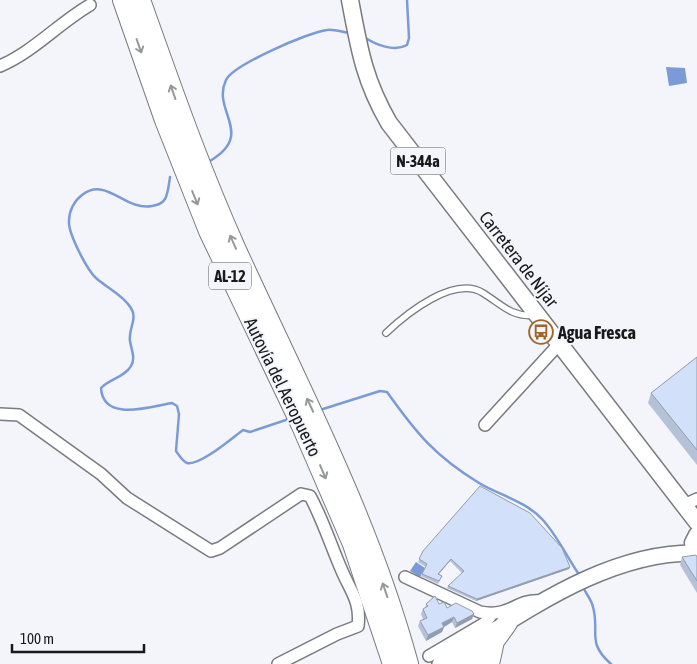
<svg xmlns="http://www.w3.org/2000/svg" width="697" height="664" font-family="'Asap Condensed',sans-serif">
	<rect width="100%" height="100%" fill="#f3f5fa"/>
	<path fill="#7b9bd7" d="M666 67 685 68 687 83 669 86Z
		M416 562 425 568 420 577 410 571Z"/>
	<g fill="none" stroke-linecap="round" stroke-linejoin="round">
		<path stroke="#7b9bd7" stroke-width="2.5" d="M364 37C376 45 394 52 407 45L409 38 407 0
			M210 161C256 134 211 111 226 80 233 65 309 32 327 30 334 29 342 32 350 33
			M170 177C169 184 168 194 165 199 162 204 157 205 152 206 124 211 107 176 82 195 74 201 69 211 69 221 68 233 87 270 96 278 107 288 123 295 131 308 138 319 128 329 130 341 131 349 136 358 131 366 125 377 109 379 101 388 103 423 152 406 172 403L177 406 179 414 176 451C179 455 182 461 187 463 200 466 232 438 243 430L250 432 289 419
			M323 409 380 391 387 392C417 434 435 456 479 483 499 495 525 501 542 519 556 534 566 555 578 573
			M584 589C587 595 592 601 593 607 600 632 586 642 611 664"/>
		<g stroke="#797b7f" stroke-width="8">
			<path id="lane" d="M386 333C406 314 454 275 483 293 501 304 512 318 535 315"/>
		</g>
		<g stroke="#797b7f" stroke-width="14">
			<path id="street" d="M0 66C33 52 59 23 90 5
				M0 414 19 415 101 474 127 498 211 551 220 548 301 494 310 496C323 520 331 546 342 571 351 592 361 602 358 626L337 634 278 664
				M485 425 559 344
				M684 505 697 499
				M405 577 480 612C511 618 515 599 540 601
				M429 656 485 623 492 614"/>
		</g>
		<g stroke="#797b7f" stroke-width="18">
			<path id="secondary" d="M440 664C518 618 603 551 697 553"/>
		</g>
		<g stroke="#797b7f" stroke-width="19">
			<path id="primary" d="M350 0C359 48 364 80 389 123L697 522
				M697 535 693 543 697 551"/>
		</g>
		<g stroke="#797b7f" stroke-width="22">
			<path id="highway" d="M123 0 165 120 209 231 302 426 353 544 393 664
				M140 0C170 84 199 168 236 250 299 388 368 517 408 664
				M476 643 485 664
				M452 657 465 659 478 664
				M489 664 494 641 507 623"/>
		</g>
		<use href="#lane" stroke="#fff" stroke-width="5.5"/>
		<use href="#street" stroke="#fff" stroke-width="11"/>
		<use href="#secondary" stroke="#fff" stroke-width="15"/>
		<use href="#primary" stroke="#fff" stroke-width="16"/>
		<use href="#highway" stroke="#fff" stroke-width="20"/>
	</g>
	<path fill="#b5c1d7" d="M697 357V465L648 403 651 393Z
		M423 551 570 567 569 569 476 601 447 588 448 586 462 573 450 561 439 574 442 576 438 584 421 576 426 567 418 562Z
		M682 557H697V593L680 565Z
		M426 604H439L447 608 474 614 472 619 455 628 452 622 444 627 442 632 426 641 418 626 420 621 423 619 421 614 423 609 425 608Z"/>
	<path fill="#939daf" d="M451 559 450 561 437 576 438 574Z
		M570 567 569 569 476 601 477 599Z
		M474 614 472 619 455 628 457 623Z
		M454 617 452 622 444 627 442 632 426 641 428 635 442 623Z"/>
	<path fill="#d2e0fa" stroke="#939daf" d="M697 357V450L651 393Z
		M480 486 530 513 562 548 570 567 477 599 448 586 464 571 451 559 438 574 442 576 439 581 422 574 427 564 419 559 423 551Z
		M696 555 697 557V581L682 557Z
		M435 596 439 604 444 602 447 608 456 603 472 611 474 614 457 623 454 617 442 623 444 627 428 635 420 621 427 618 423 609 428 606 426 604Z"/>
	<defs><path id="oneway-shaft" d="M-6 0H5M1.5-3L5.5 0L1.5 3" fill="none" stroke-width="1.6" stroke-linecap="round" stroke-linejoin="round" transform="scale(1.25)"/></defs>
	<g stroke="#979898">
		<use href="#oneway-shaft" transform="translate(139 46) rotate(71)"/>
		<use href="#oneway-shaft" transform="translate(173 92) rotate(-109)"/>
		<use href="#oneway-shaft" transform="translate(195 198) rotate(68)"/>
		<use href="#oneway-shaft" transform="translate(233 242) rotate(-114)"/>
		<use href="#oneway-shaft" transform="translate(310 405) rotate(-115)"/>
		<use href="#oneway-shaft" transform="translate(323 472) rotate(67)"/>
		<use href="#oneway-shaft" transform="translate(385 590) rotate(-109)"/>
	</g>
	<defs>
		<g id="bus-ring" transform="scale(1.25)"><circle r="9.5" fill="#f3f5fa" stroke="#a06626" stroke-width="1.5"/><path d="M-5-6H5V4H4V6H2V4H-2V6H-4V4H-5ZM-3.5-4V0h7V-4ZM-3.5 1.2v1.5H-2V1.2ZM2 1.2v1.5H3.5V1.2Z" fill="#a06626"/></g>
	</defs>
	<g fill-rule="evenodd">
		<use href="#bus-ring" x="541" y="332"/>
	</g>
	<g text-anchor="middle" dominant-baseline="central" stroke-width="4" stroke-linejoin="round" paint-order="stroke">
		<g fill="#f3f5fa" stroke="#5a5b5d" stroke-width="1">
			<rect x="390.5" y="147.5" width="55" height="27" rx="4"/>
			<rect x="209" y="262.5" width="42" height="27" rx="4"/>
		</g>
		<g font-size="16" font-weight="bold" fill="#18191a">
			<text x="418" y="161">N-344a</text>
			<text x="230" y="276">AL-12</text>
		</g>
		<g font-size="18" fill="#18191a" stroke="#f3f5fa">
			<text transform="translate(519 259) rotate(52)">Carretera de Níjar</text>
			<text transform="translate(283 387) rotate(64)">Autovía del Aeropuerto</text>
		</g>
		<g font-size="18" font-weight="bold" fill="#18191a" stroke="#f3f5fa" text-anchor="start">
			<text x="558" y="332">Agua Fresca</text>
		</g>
	</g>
	<path d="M12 644v8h132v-8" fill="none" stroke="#18191a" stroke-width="2.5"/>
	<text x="20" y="644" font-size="15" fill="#18191a" stroke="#f3f5fa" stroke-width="4" paint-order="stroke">100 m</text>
</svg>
